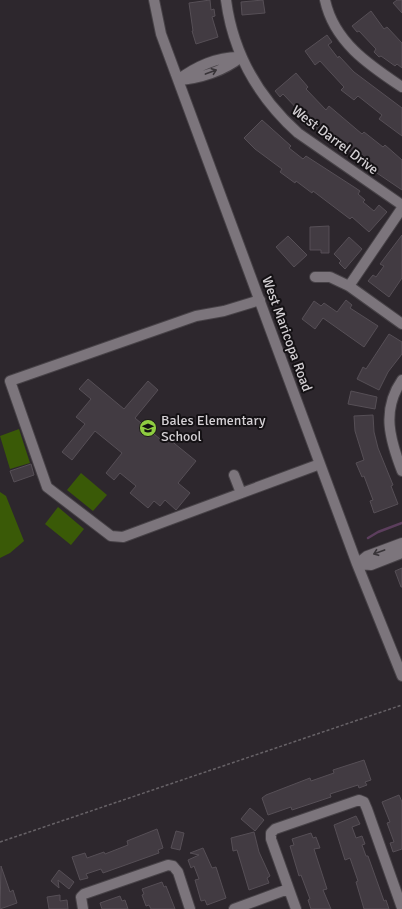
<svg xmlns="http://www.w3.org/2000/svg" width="402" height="909" font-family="Signika,sans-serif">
	<rect width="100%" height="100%" fill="#2d272d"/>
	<path fill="#3a5a07" d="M19 429 30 463 10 469 0 436Z
		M81 473 107 495 93 511 67 490Z
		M0 492 6 496 24 541 10 553 0 558Z
		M58 507 84 529 71 545 45 524Z"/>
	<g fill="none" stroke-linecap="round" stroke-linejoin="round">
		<path stroke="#5c3e5d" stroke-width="2.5" d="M368 538 378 532 402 523"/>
	</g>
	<path fill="#423b42" stroke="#564f56" d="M210 0 211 10 214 9 215 16 212 17 218 37 196 44 192 31H193L189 3Z
		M263 0 265 13 242 15 241 2Z
		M397 0H402V13L393 3Z
		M371 11 384 29 387 27 402 43V68L397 64 395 66 381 56 379 57 374 52 376 49 359 31 357 32 352 26Z
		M327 35 332 42 328 45 338 58 339 56 354 72 402 108V136L379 119 382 115 358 96 354 100 341 90 344 87 320 61 315 65 305 51Z
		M296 73 308 87 306 89 326 110 329 106 362 134 364 132 383 147 385 145 402 160V190L368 167 338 141 335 145 307 121 305 123 300 117 303 115 283 94 280 97 275 91Z
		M262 120 291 146 289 148 303 159 306 156 354 187 360 191 358 194 365 200 363 202 374 211 379 205 387 212 369 232 352 217 350 219 313 191 312 193 296 181 295 183 280 172 282 169 255 149 244 138Z
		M329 226V253H321V250H310V227Z
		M402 235V278L389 297 368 281 373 275 376 277 384 266 380 264Z
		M288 236 307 255 294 267 276 247Z
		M349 237 362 249 345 269 339 263 341 261 334 254Z
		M346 300 352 305 350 308 378 326 364 347 323 318 315 329 302 319 314 301 321 306 324 303 337 312Z
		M389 334 402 342V354L388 372 379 390 357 379 363 367 366 369Z
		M88 379 124 409 148 381 158 390 135 418 160 439 164 435 196 461 178 483 190 493 176 510 165 500 160 506 154 501 148 508 130 493 136 486 120 473 114 480 106 473 122 453 95 431 72 460 62 452 85 424 76 417 91 399 79 389Z
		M351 391 377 397 375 409 348 404Z
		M373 415 374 432 378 448 393 485 391 486 398 504 374 513 370 501 373 500 364 476 362 477 356 463 364 460 355 431 354 416Z
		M31 464 34 475 14 482 10 471Z
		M402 568V587H401L395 571Z
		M364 760 371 780 365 782 367 785 359 788 358 785 330 794 331 797 292 810 291 807 268 815 262 798 266 795 310 778 311 781 334 773 333 770Z
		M399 795 402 802V849L393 852 390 843 394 842 387 823 390 822 382 802Z
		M250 808 264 820 255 831 241 819Z
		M356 816 360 824 352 827 356 838 362 836 365 844 362 845 366 856H368L384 901 386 900 389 909H364L356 882 358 881 350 858 345 860 334 825Z
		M157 829 163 848 158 850 159 853 103 873 101 869 86 874 88 878 80 880 72 857 85 853 87 858 104 852 105 854 128 845 127 841Z
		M176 831 184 833 180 850 171 848Z
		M254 832 259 852 270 876 267 878 269 883 249 890 237 850 233 851 231 838Z
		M311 833 313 838 316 837 320 848 314 849 327 889 323 890 331 909H311L308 900 310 899 301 875 299 876 290 846 294 845 292 839Z
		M203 848 212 868 216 867 226 898 207 905 205 900 201 901 195 880 199 879 194 866 191 868 188 860 199 855 190 853Z
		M1 866 10 892 13 890 17 903 0 909Z
		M59 870 74 882 69 889 58 880 59 888 51 881Z
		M162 882 164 887 166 886 175 909H151L149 905 146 906 142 895 144 894 142 889Z
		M60 895V901L67 900 68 909H49L47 897Z
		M120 896 122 901 125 900 128 909H102L100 903Z"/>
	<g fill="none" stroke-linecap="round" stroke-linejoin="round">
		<g stroke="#474247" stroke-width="12">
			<path id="minor" d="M154 0 161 34 178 80 357 564 402 676
				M226 0C233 53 258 97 298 133L402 205
				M325 0C334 42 369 65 402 87
				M178 80C199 79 224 71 241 57
				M178 80C195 67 218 56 241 57
				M315 277H330L349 286 402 324
				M349 286 402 208
				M260 300 224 311 196 316 10 381 47 487 111 536 123 537 320 464
				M402 380C381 410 390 440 402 471
				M234 475 241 493
				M357 564 367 556 402 543
				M357 564 371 565 402 553
				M83 909 81 897 84 894 168 865 173 866 178 872 190 909
				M234 909 288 889
				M296 909 271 839V833L275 829 359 800 364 802 367 809 402 908"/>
		</g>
		<path stroke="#676267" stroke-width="1.5" stroke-dasharray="3 2" stroke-linecap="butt" d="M0 842 402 705"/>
		<use href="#minor" stroke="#7c757c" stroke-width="10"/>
	</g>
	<defs><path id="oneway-shaft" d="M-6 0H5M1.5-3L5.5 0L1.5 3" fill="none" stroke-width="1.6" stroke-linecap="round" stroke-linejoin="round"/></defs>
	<g stroke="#383438">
		<use href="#oneway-shaft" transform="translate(211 72) rotate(-20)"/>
		<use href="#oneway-shaft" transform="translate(379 552) rotate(160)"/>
	</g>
	<defs>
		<g id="school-disc" transform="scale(0.9)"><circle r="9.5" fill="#8fcd41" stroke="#141114"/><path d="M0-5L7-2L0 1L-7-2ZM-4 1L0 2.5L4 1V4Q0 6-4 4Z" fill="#111"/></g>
	</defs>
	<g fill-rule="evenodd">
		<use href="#school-disc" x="148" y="428"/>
	</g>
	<g text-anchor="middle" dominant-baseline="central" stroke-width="4" stroke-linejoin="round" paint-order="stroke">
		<g font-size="14" fill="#d4d0d4" stroke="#141114">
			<text transform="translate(335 140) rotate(37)">West Darrel Drive</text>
			<text transform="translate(287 334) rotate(70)">West Maricopa Road</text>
		</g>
		<g font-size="14" fill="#d4d0d4" stroke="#141114" text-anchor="start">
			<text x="161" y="420">Bales Elementary<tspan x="161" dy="16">School</tspan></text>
		</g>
	</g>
</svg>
